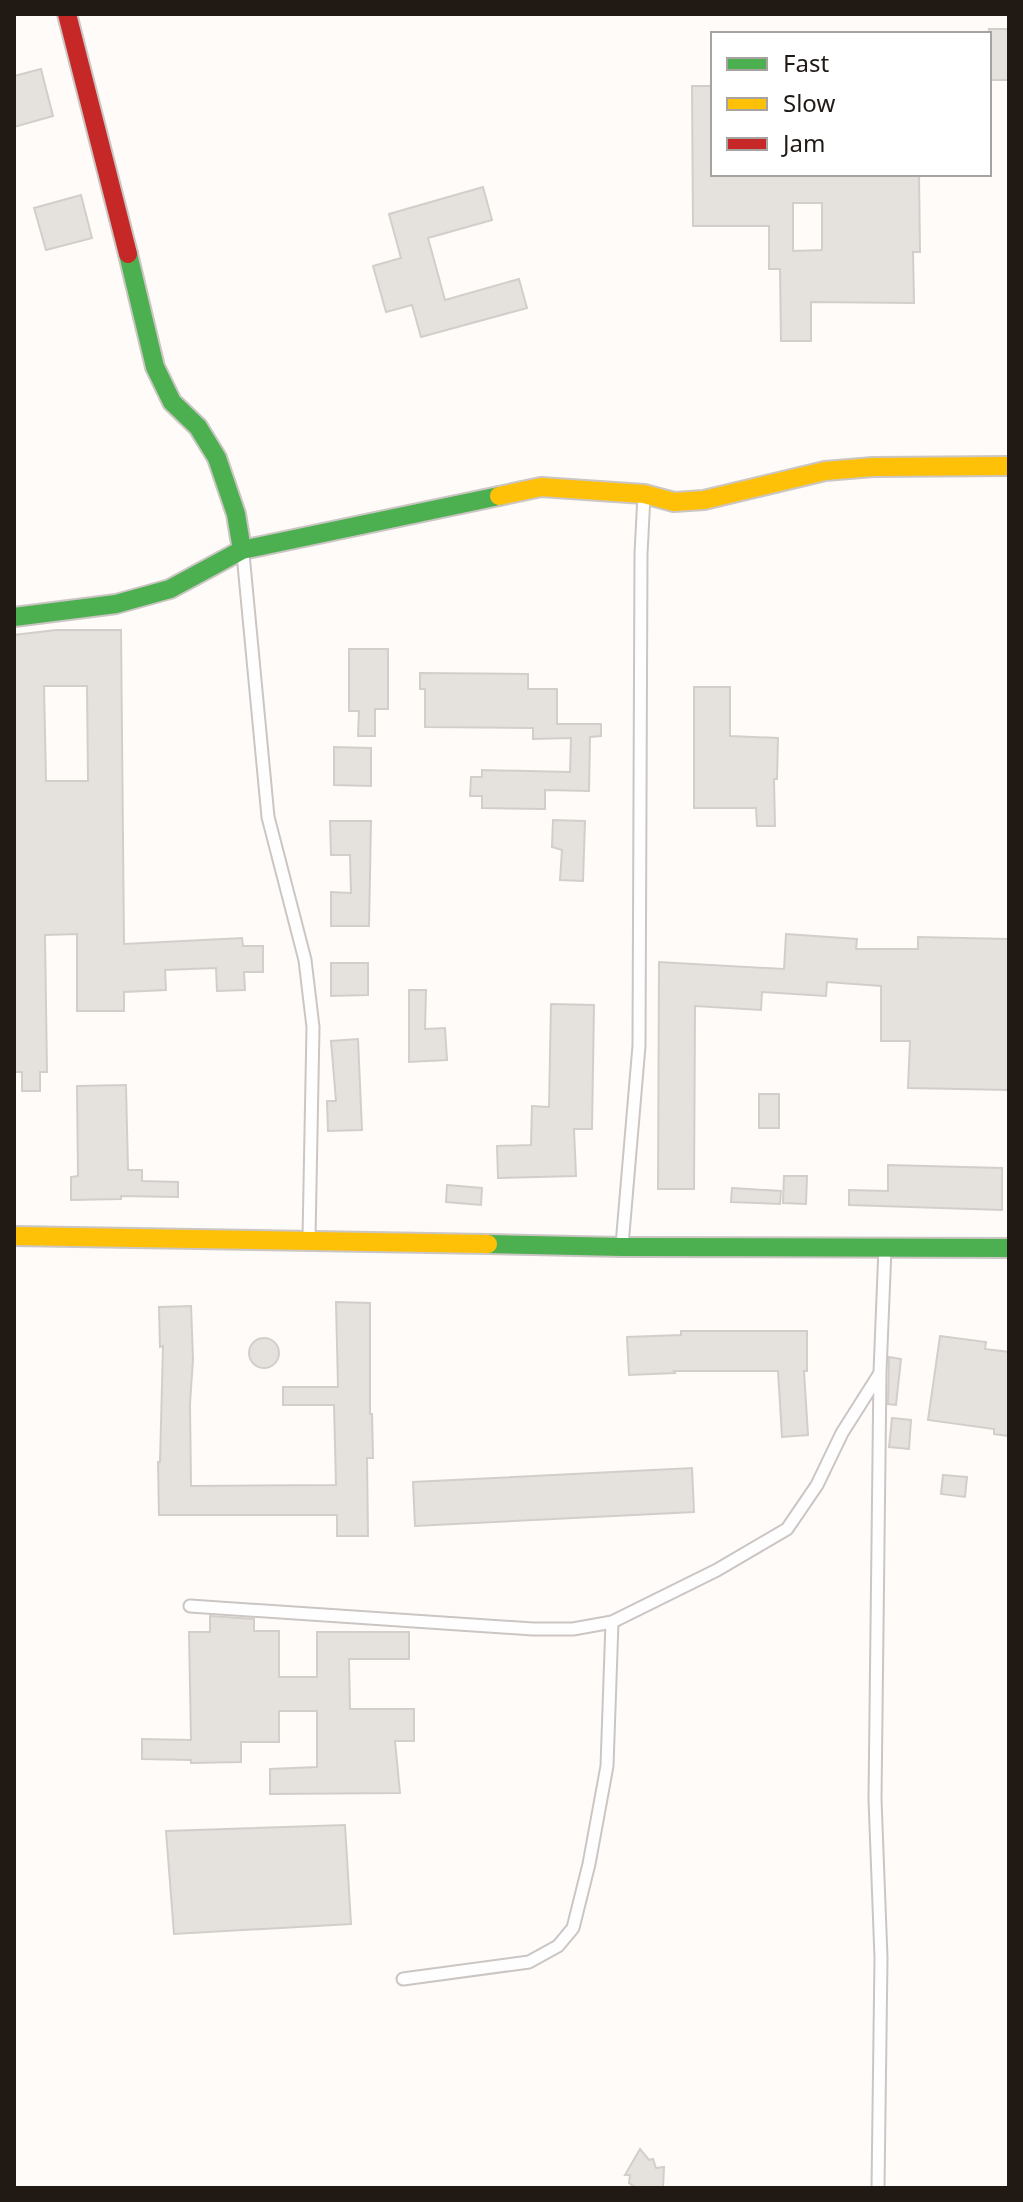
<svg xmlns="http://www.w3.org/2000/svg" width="1023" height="2202" font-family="'Noto Sans',sans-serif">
	<rect width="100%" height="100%" fill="#fefbf9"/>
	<path fill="#e5e1dd" stroke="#d3ceca" stroke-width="2" fill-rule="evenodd" d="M989 29H1009V80H989Z
		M41 69 53 116 14 127V76Z
		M692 86H713V174H919L920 252H913L914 303 811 302V341H781L780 269H769V226H693ZM793 203H822V250L793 251Z
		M483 187 492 220 428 238 445 300 519 279 527 308 421 337 412 305 386 312 373 266 401 258 389 214Z
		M81 195 92 238 46 250 34 208Z
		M56 630H121L124 944 242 938 243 946H263V972H244L245 990 217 991 216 968 165 970 166 990 124 992V1011H77V934L45 935 47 1072H40V1091H22V1072H14V635ZM44 686H87L88 781H46Z
		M349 649H388V709H375V736H358L359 711H349Z
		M420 673 528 674V689H557V724H601V736L590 737 589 791 545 790V809L482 808V796H470L471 777H482V770L570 772 571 738 533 739V728L425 727V689H420Z
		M694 687H730V736L778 738 777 779H774L775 826H757L756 808H694Z
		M334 747 371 748V786L334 785Z
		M553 820 585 821 583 881 560 880 562 850 552 847Z
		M330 821H371L369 926H331V892L351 893 350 855H331Z
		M786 934 857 939 856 949H918V937L1009 939V1090L908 1088 910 1041H881V986L827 982 826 996 762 992 761 1010 695 1006 694 1189H658L659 962 784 969Z
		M331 963H368V995L331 996Z
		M409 990H426L425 1029 445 1028 447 1060 409 1062Z
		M551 1004 594 1005 592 1129H574L576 1176 498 1178 497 1146 531 1145 532 1106 549 1107Z
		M358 1039 362 1130 328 1131 327 1101H336L331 1041Z
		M126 1085 128 1170H142V1181L178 1182V1197L121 1196V1199L71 1200V1177L78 1176 77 1086Z
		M759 1094H779V1128H759Z
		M888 1165 1002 1168V1210L849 1205V1190L888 1191Z
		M784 1176H807L806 1204 783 1203Z
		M447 1185 482 1188 481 1205 446 1202Z
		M732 1188 781 1191 780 1204 731 1202Z
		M336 1302 370 1303V1414H372L373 1458H367L368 1536H337V1515H159L158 1462H160L163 1346 160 1347 159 1307 191 1306 193 1359 190 1404 191 1486 336 1485 334 1405H283V1387H338Z
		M681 1331H807V1371H804L808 1435 782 1437 778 1371H674L675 1373 629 1375 627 1337 681 1335Z
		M940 1336 986 1342 985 1349 1009 1352V1436L994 1434V1429L928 1420Z
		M249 1353a15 15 0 1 1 30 0a15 15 0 1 1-30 0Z
		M889 1357 901 1359 896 1405 888 1404Z
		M892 1418 911 1420 909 1449 889 1447Z
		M692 1468 694 1512 415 1526 413 1482Z
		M943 1475 967 1477 965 1497 941 1494Z
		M210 1616 254 1619V1631H279V1677H317V1632H409V1659H349L350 1709H414V1741H395L400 1793 270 1794V1769L317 1767V1711H279V1742H241V1762L191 1763V1760L142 1759V1739L191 1740 189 1632H210Z
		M345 1825 351 1924 174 1934 166 1831Z
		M640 2149 649 2160 653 2159 656 2168 664 2167 663 2188H636L629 2183 630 2175H625Z"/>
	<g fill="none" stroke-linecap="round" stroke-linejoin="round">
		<g stroke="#cbc6c3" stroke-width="15">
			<path id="lane" d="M243 554 268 817 305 960 313 1027 309 1238
				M622 1245 639 1046 641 554 644 495
				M190 1606 533 1629H573L612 1622 717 1570 787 1529 817 1485 842 1433 880 1373
				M403 1979 529 1962 558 1946 573 1928 589 1864 607 1766 612 1622
				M878 2188 881 1958 875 1799 880 1372 885 1248"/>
		</g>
		<g stroke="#cbc6c3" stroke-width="22">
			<path id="fast" d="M128 254 155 367 172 402 198 427 217 458 236 514 242 550
				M14 617 116 604 170 589 242 550 499 496
				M488 1244 622 1247 1009 1248"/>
		</g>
		<g stroke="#cbc6c3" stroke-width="22">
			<path id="slow" d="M499 496 541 487 644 494 674 502 704 500 825 471 873 467 1009 466
				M14 1236 488 1244"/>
		</g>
		<g stroke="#cbc6c3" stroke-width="22">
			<path id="jam" d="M67 14 128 254"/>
		</g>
		<use href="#lane" stroke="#fffefe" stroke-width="11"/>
		<use href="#fast" stroke="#4caf50" stroke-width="18"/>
		<use href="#slow" stroke="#ffc107" stroke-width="18"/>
		<use href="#jam" stroke="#c62828" stroke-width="18"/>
	</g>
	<rect width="1023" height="2202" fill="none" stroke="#201914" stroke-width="32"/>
	<rect x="711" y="32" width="280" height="144" fill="#ffffff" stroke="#a6a3a1" stroke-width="2"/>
	<rect x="727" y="58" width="40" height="12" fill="#4caf50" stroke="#a6a3a1" stroke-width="2"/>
	<text x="783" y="72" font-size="24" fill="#201914">Fast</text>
	<rect x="727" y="98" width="40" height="12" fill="#ffc107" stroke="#a6a3a1" stroke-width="2"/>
	<text x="783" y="112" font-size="24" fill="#201914">Slow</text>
	<rect x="727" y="138" width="40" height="12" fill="#c62828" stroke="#a6a3a1" stroke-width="2"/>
	<text x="783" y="152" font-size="24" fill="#201914">Jam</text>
</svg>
